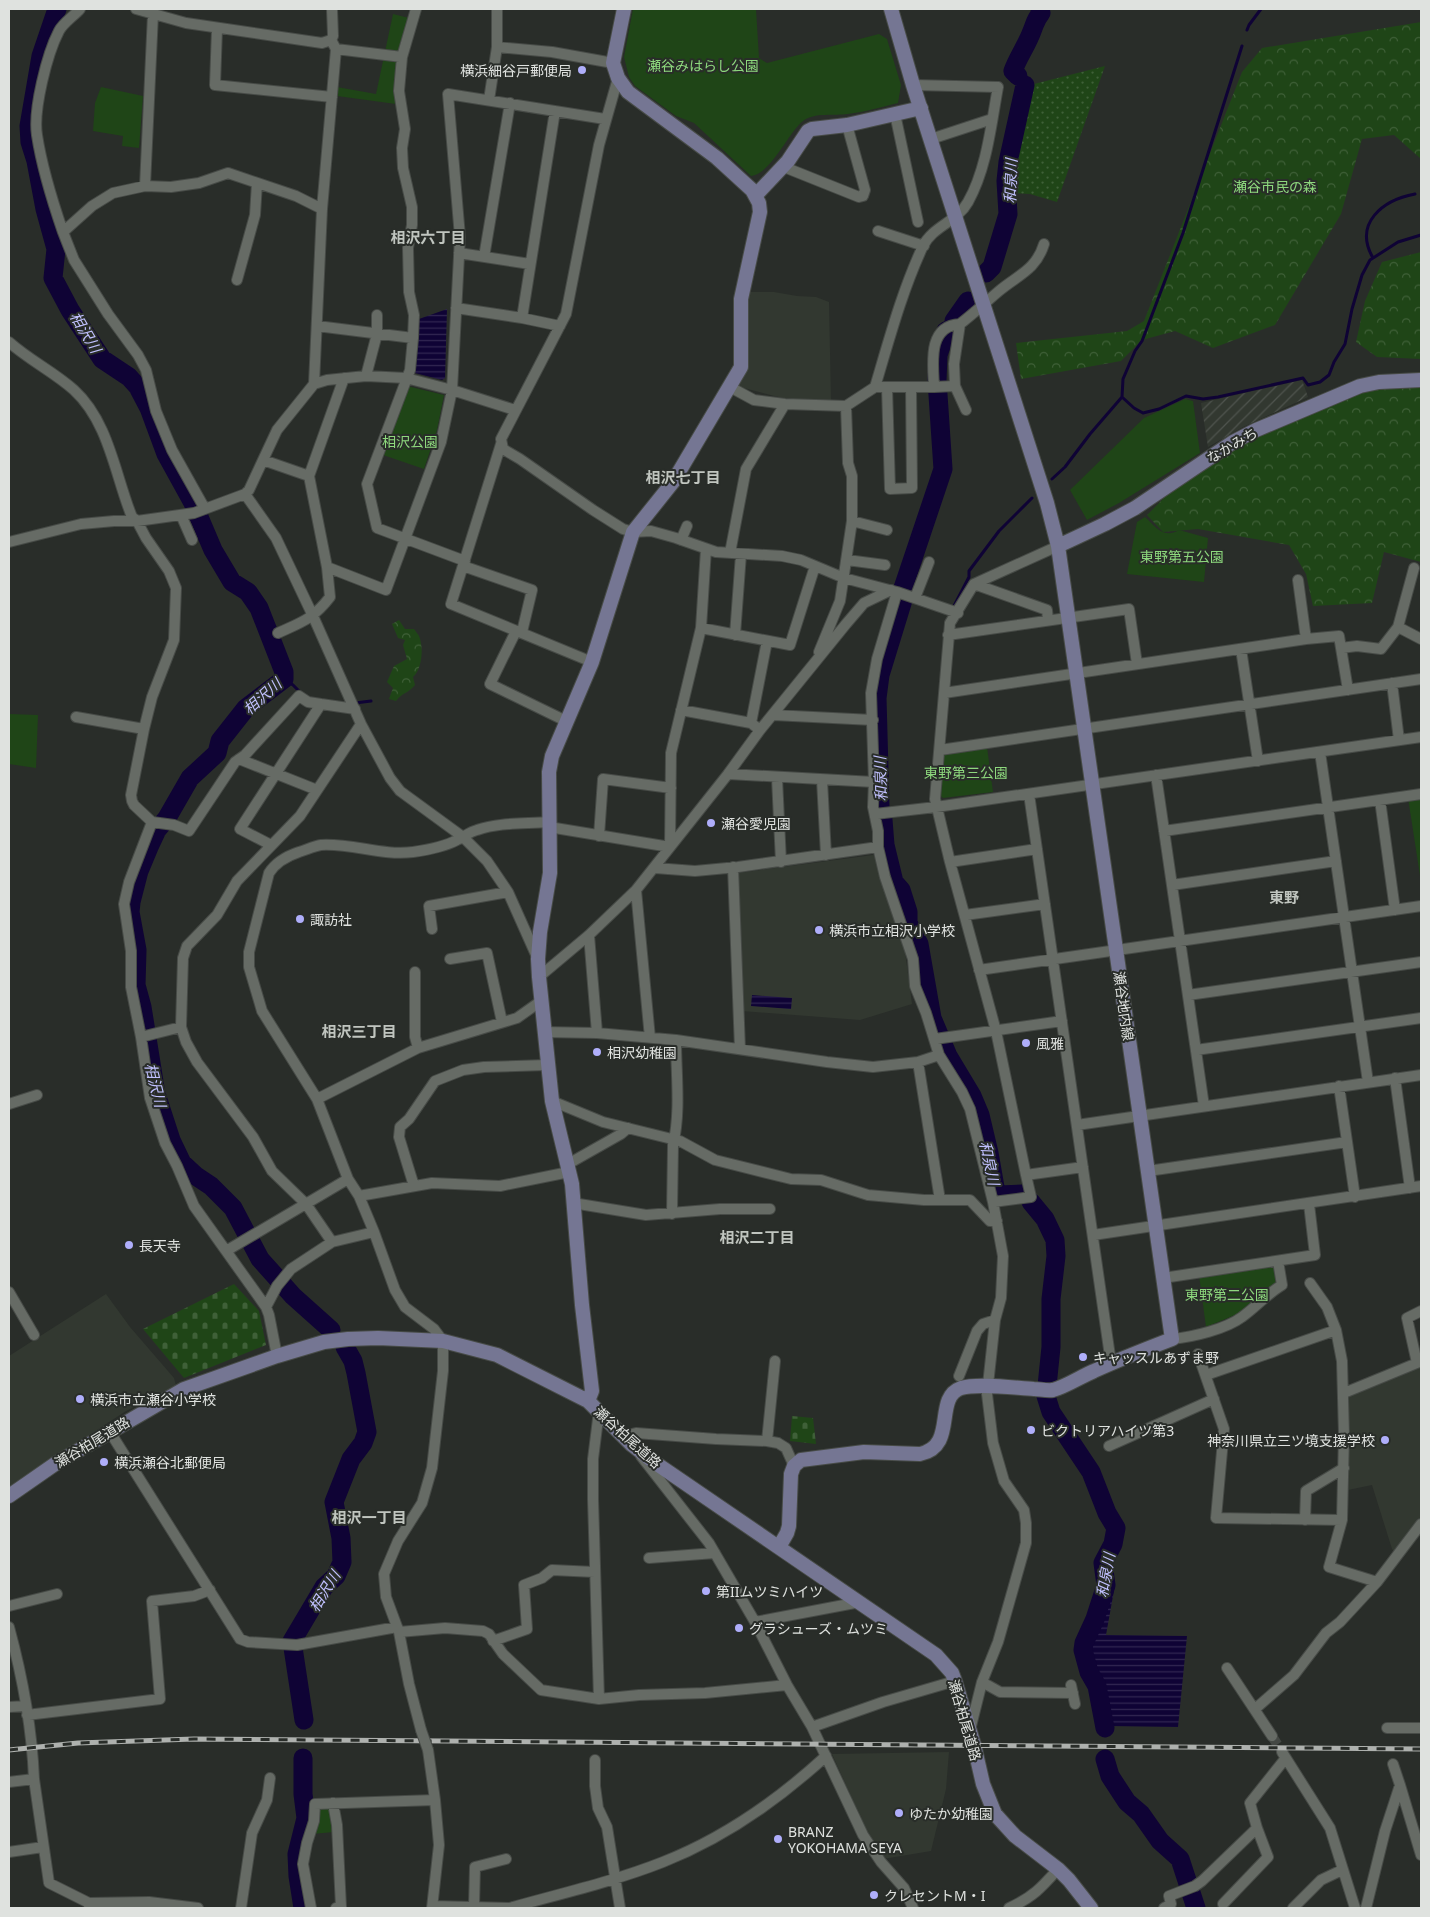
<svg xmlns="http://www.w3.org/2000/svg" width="1430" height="1917" font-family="'Noto Sans','Noto Sans JP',sans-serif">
	<defs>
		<pattern id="industrial-furrows" width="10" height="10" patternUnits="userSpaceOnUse" patternTransform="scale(1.25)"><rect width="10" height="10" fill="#323830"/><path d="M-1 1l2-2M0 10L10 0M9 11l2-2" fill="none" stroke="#4f544e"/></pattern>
		<pattern id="grass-dots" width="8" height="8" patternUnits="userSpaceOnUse" patternTransform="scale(1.25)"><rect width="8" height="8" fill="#1f4517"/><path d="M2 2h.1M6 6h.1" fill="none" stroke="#3f6038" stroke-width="1.8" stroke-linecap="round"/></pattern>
		<pattern id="forest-crowns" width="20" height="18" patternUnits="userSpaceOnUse" patternTransform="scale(1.25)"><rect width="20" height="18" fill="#1f4517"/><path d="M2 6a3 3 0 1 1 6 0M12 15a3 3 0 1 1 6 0" fill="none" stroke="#3f6038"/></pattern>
		<pattern id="cemetery-stones" width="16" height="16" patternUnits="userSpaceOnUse" patternTransform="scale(1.25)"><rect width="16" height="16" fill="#1f4517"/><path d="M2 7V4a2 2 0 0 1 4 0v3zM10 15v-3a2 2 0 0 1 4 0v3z" fill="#3f6038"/></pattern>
		<pattern id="water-rules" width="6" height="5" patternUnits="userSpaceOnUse" patternTransform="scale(1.25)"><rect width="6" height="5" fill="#0f0335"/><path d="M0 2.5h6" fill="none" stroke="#322752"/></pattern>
	</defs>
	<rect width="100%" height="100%" fill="#292d29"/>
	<path fill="#323830" d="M749 292H774L797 296 816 297 829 302 831 402H809L778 397 736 386 746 295Z
		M873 855 877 856 890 908 905 951 912 1004 860 1020 742 1011 738 873Z
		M106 1294 130 1327 174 1378 176 1386 126 1411 9 1488V1356Z
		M1421 1365V1517L1395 1552 1392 1549 1372 1485 1348 1490 1349 1395Z
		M949 1752 946 1789 931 1851 883 1859 869 1836 832 1754Z"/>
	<path fill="url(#industrial-furrows)" d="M1302 380 1308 397 1243 427 1208 447 1201 403Z"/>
	<path fill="url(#grass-dots)" d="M1105 66 1057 202 1030 194 1010 193 1012 170 1030 85Z"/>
	<path fill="url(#forest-crowns)" d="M1421 22V159L1394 135 1362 139 1341 214 1275 325 1213 348 1175 331 1142 340 1121 361 1021 379 1016 343 1127 331 1144 321 1242 72 1262 48Z
		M1421 252V359L1377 357 1356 342 1365 301 1382 262Z
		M1421 385V562L1384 552 1372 603 1313 606 1306 574 1289 545 1198 529 1163 532 1147 515 1171 491 1232 447 1359 390Z
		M399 620 405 629H414C416 632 418 634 419 636 424 647 422 670 413 677L415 685C409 693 403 692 396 701L389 699 393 688 387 682 394 666 407 659 403 645 405 640 398 638 392 624Z"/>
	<path fill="url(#cemetery-stones)" d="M234 1284 259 1311 266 1345 184 1378 143 1329Z
		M792 1416 813 1418 816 1444 790 1441Z"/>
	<path fill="#1f4517" d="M633 9H756L759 58 767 63 879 34 887 39 901 85 898 103C881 107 865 112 848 114 835 116 814 112 803 121 788 133 771 174 751 176L694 123 676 116 635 86 629 77 624 57Z
		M393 14 409 18 396 104 337 96V87L376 94Z
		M101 87 143 96 139 148 122 146 123 136 93 131 95 103Z
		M407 386 444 395 437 430 424 469 383 455Z
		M1185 399 1193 401 1200 453 1119 503 1087 520 1070 490 1144 418Z
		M1145 517C1156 527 1163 539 1179 530L1208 538 1204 582 1127 574 1137 522Z
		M9 714 38 715 36 768 9 764Z
		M987 747 993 792 943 798 940 795 944 751Z
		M1421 796V882L1408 798Z
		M1273 1264 1276 1283 1262 1293 1240 1313 1206 1327 1199 1275Z
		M331 1804 334 1832 312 1834 316 1806Z"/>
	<path fill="url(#water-rules)" d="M447 309 445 378 442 380 415 373 419 319Z
		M752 995 792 998 791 1009 751 1006Z
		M1106 1585H1115L1106 1635 1187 1636 1178 1727 1107 1726 1087 1659 1085 1644 1095 1619Z"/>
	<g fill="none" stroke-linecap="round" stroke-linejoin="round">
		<path stroke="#0f0335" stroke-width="3" d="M1247 30 1249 25 1261 9
			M1373 258C1353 223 1383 200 1415 194
			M1122 397 1134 408 1143 413 1159 409 1186 396 1203 399 1218 397 1303 378 1308 385 1320 382 1329 375 1334 362 1345 344 1352 309 1362 275 1370 260 1398 242 1421 235
			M1052 479 1065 467 1090 434 1122 397 1123 379 1135 351 1142 341 1147 328 1183 233 1242 46
			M954 606 969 577V571L999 531 1032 498
			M284 679 293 685 300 692
			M355 703 371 701"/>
		<path stroke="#0f0335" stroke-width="19" d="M57 9 41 56 29 126 30 142 36 161 45 209 56 249 53 278 70 310 102 359 129 377 138 387 149 408 166 454 193 503 213 550 232 582 248 592 259 608 284 672V679L246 708 220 741 217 753 190 778 167 818 157 830 149 847 139 871 131 902 130 912 137 950 136 985 142 1007 156 1094 171 1140 182 1163 196 1176 211 1186 233 1208 260 1259 293 1296 331 1330
			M1018 76 1013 71C1018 57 1027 45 1032 31 1035 24 1035 20 1041 13L1040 9
			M986 273 992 267 1008 214 1006 181 1008 162 1025 85
			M954 321 968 301
			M950 329 946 331 938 355 937 380 943 469 903 588V600L880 675 877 698 880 807 883 820 885 845 894 882 901 890 908 912V923L919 944 932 1018 948 1056 972 1096 980 1115 989 1153 996 1193 999 1195 1023 1194
			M1031 1202 1045 1219 1055 1240 1056 1256 1051 1299V1347L1046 1396 1051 1412 1091 1472 1107 1513 1116 1528 1113 1544 1103 1563 1106 1585 1095 1619 1084 1643 1083 1650 1089 1672 1097 1686 1105 1728
			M304 1720 292 1641 324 1587 336 1576 342 1562 341 1538 334 1502 351 1459 363 1443 367 1432 356 1373 353 1361 345 1347
			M303 1758V1794L306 1818 297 1854 298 1876 303 1908
			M1105 1759 1110 1776 1127 1802 1141 1814 1160 1841 1180 1859 1196 1908"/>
		<path stroke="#444844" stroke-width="10" stroke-dasharray="10 5" stroke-linecap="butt" d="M1272 1736 1282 1752"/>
		<g stroke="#474b47" stroke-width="12">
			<path id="street" d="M136 9 186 23 322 43 331 40 333 36 332 9
				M416 9 402 57 399 91 405 129 402 148 403 168 412 207V225L408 248 409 292 414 315 413 338 410 370 367 484 377 528 465 561
				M217 29 215 85 332 97
				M497 47 552 52 613 63
				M336 49 402 57
				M618 78 599 145 566 314 501 439 503 449 520 459 593 510 623 529 633 532 651 531 676 538 716 552 782 556 801 560 844 578 897 592 958 613
				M489 100 497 47V9
				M895 114 918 222
				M931 139 992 119
				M784 167 859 197 863 196 865 190 847 125
				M145 186 153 14
				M322 209 336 49 331 40
				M878 231 924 246
				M63 232C52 200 42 168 37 135 33 110 47 54 59 31 63 23 74 16 80 9
				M459 253 530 264
				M484 257 510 103
				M237 280 255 215 257 183
				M456 308 522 318 560 326
				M522 318 555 111
				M317 326 413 338
				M9 342C29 360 54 372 74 390 109 422 115 475 132 517L137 521 146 538 169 571 176 588 174 640 152 697 144 729 131 795 132 801 134 805 152 822 174 825 189 831 235 762 245 755 299 696 308 702 321 704 240 829 271 845
				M366 376 377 334V315
				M730 387 754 400 785 404 846 406 875 387H934L955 386
				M875 387C889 340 902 291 923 246 933 226 957 222 968 202 987 168 991 125 998 87L913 85
				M887 387 890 489 912 488 911 387
				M934 387C933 364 927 326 960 324
				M966 410 955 386 954 364 960 324C973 314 986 302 999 291 1018 275 1036 270 1044 244
				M501 444 451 604 592 662
				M263 460 309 476
				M245 494 276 538 313 616 361 724 390 778 400 791 463 837 487 861 508 892 537 957
				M205 509 172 450 156 411 146 370 138 355 108 314 74 260 63 232 92 206 113 193 145 186 171 187 199 183 228 173 296 196 322 209 314 384
				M181 515 192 540
				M852 521 887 530
				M681 540 687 526
				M9 542 81 524 114 521H137L194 513 245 494 249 490 277 430 314 384 327 380 366 376 406 378 452 390 515 410
				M730 553 746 469 785 404
				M847 560 885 565
				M463 566 532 590 522 632
				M327 567 386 590 441 442 452 390 460 237 448 94 605 119
				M1298 580 1306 639
				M974 584 1047 610 1048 620
				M897 592 877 659 871 693 874 782 873 807 878 831V847L885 877 913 959 915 986 926 1013 939 1055 962 1092 970 1109 993 1202 1003 1256 1001 1298 995 1320 987 1394 993 1443 1004 1481 1024 1510 1026 1523V1543L998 1642 982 1682 970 1730
				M915 598 929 562
				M1398 627 1421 639
				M701 628 790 645 815 566
				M516 631 490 684 566 721
				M278 633C302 622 313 619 330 597L327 567 309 476 344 378
				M735 635 741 554
				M948 635 1129 609 1137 664
				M1341 648 1357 646 1381 649 1398 627 1414 568
				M1241 649 1258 761
				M819 652 840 601 852 521V476L848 463 846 406
				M1392 683 1399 740
				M944 693 1306 639 1339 636 1348 690
				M321 704 355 709
				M681 710 751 723
				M773 715 873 720
				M76 717 144 729
				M760 730 751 723 767 641
				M940 750 1421 679
				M1320 752 1368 1082
				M239 759 317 790
				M728 774 874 782
				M1156 775 1204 1106
				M777 778 781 862
				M822 780 826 855
				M1029 794 1111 1363
				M1380 800 1395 910
				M875 814 936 807 1421 737
				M152 822 129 882 124 904 131 951V987L141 1037 150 1098 165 1143 177 1166 194 1206 266 1307 269 1315 277 1356
				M549 827 670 847 671 753 701 628 706 549
				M1164 831 1421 794
				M599 836 603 779 671 788
				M950 862 1037 849
				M733 867 740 1049
				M655 868 695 871 738 867 878 847
				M1172 885 1336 861
				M636 890 650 1038
				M965 915 1045 904
				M432 929 429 906 508 892
				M589 935 597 1033
				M450 959 487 953 502 1022
				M979 970 1421 906
				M415 972V1037L418 1048
				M539 977 589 935 636 890 728 774 760 730 846 624 864 603 891 590
				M1188 995 1421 962
				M543 1032 597 1033 676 1040 827 1062 873 1067 918 1062 939 1055
				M141 1037 181 1027
				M935 1039 1062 1021
				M1196 1050 1421 1018
				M918 1062 940 1200
				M1395 1078 1410 1188
				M1339 1086 1355 1197
				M317 1099 418 1048 517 1018 541 1001
				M552 1101 603 1122 680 1141 715 1160 791 1179 821 1180 868 1195 924 1200H970L990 1221H997
				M9 1104 37 1095
				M1077 1125 1421 1075
				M568 1164 621 1134 628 1128
				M1148 1171 1347 1142
				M1026 1175 996 1031 950 862 935 799 950 623 974 584 1058 546
				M414 1186 399 1137 400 1127 409 1119 435 1081 463 1070 484 1067 547 1065
				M359 1196 432 1183 500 1186 569 1172
				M993 1202 1031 1197 1026 1175 1083 1167
				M573 1203 646 1215 720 1209H770
				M672 1214 673 1145C681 1111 676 1074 676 1040
				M1093 1235 1421 1186
				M332 1242 306 1204 272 1171 253 1137 197 1062 186 1042 181 1027 183 958 187 946 217 915 237 881 300 816 361 724
				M226 1251 348 1179
				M1163 1278 1315 1255 1309 1204
				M1310 1283 1327 1307 1336 1330 1342 1361 1344 1435 1342 1520 1329 1567 1377 1582
				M9 1292 34 1335
				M266 1307 277 1286 291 1269 332 1242 374 1232
				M1172 1339C1193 1337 1226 1329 1242 1317 1256 1307 1267 1294 1282 1285L1278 1261
				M1198 1354 1224 1429 1216 1518 1342 1520
				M1206 1375 1336 1330
				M959 1376 977 1331 983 1324 995 1320
				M1344 1393 1417 1363 1407 1318 1421 1311
				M599 1411 593 1459V1499L599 1699
				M110 1432 240 1639 248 1642 297 1645 397 1627
				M623 1436 636 1433 716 1439 767 1441 778 1443 786 1448 794 1466
				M767 1441 775 1361
				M1109 1446 1214 1399
				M641 1456 709 1543 755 1622 787 1685 812 1727 863 1835 881 1862 904 1888 913 1908
				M1305 1520 1306 1491 1344 1468
				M649 1558 715 1553
				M9 1606 57 1594
				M755 1622 860 1602
				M9 1627C22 1675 32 1729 34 1779L9 1782
				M399 1632 445 1628 483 1631 489 1634 503 1654 541 1690 599 1699 639 1695 705 1693 787 1685
				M493 1641 527 1629 524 1585 542 1578 552 1570 595 1572
				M1227 1668 1272 1736
				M982 1682 1000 1692 1073 1693
				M1071 1685 1075 1704
				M9 1707 25 1706
				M1255 1709 1294 1675 1326 1633 1340 1622 1377 1582 1421 1524
				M27 1715 160 1699 152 1601 194 1596 210 1590
				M812 1727 883 1702 955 1681
				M1387 1728H1421
				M421 1730 409 1684 399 1632 386 1597 384 1574 398 1541 422 1503 432 1468 443 1371V1341L434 1329 405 1307 395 1290 374 1232 359 1196 348 1179 317 1099 262 1011 249 967V952L269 873C276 862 287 856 299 852 306 850 314 846 321 845 352 843 382 856 413 852 427 850 444 847 457 840 464 837 469 832 477 830 500 822 526 824 549 822
				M428 1750 435 1800 439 1845 432 1908
				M1282 1752 1330 1828 1355 1908
				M595 1760V1786L598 1808 607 1827 620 1908
				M1393 1764 1400 1785
				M34 1779 49 1883 89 1903V1908
				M333 1803 337 1825 341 1907 336 1908
				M1257 1828 1250 1803 1285 1759
				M9 1852 43 1847
				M89 1903 149 1902 198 1908
				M433 1906 514 1908
				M474 1907 475 1867 506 1859
				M513 1907C563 1893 615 1881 663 1862 724 1838 778 1800 826 1756
				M241 1908 252 1833 267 1800 270 1778
				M311 1908 303 1864 307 1843 314 1821 315 1804 435 1800
				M1009 1908C1033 1897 1041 1888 1058 1869
				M1164 1908 1171 1904 1169 1896 1195 1886 1202 1881 1257 1828 1268 1857 1223 1904
				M1293 1908 1321 1880 1342 1870
				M1366 1908 1385 1831 1400 1785 1421 1855"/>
		</g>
		<g stroke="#474b47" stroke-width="16">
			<path id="secondary" d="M756 195 788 161 808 131 812 129 847 125 921 108
				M1058 546 1105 524 1135 508 1233 442 1256 430 1360 386 1379 382 1421 380
				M588 1401 592 1391 582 1305 572 1184 552 1101 539 977 538 959 540 932 550 873 549 772 552 756 592 662 633 532 673 482 741 367V299L760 212 759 203 752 190 717 158 628 92 618 78 613 63 624 9
				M9 1496 55 1464 184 1389 277 1356 324 1342 348 1339 378 1338 443 1341 497 1355 588 1401 632 1445 654 1462 936 1655 952 1673 955 1681 974 1745 983 1784 995 1814 1015 1836 1058 1869 1069 1880 1091 1908
				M779 1547 787 1533 789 1526 791 1474 794 1466 801 1460 864 1452 920 1454C958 1446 933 1398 961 1388 978 1383 1015 1388 1034 1389 1039 1389 1047 1391 1053 1390 1065 1387 1082 1376 1094 1371 1120 1359 1146 1349 1172 1339L1058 546 1047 503 913 85 891 9"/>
		</g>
		<use href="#street" stroke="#666b65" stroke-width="10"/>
		<use href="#secondary" stroke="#757693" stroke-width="14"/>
		<g stroke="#aeb1ae" stroke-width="5">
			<path id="rail" d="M9 1750 78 1743 194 1739 1421 1749"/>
		</g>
		<use href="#rail" stroke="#292d29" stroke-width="3" stroke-dasharray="9" stroke-linecap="butt"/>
		<g stroke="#474b47" stroke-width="12" stroke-linecap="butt">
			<path id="street-bridge" d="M421 1730 428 1750"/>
		</g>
		<use href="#street-bridge" stroke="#666b65" stroke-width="10"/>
	</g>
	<g fill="#afaefa" stroke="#292d29" stroke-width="2">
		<circle cx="582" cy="70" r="5"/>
		<circle cx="711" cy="823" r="5"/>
		<circle cx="300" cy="919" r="5"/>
		<circle cx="819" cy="930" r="5"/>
		<circle cx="1026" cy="1043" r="5"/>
		<circle cx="597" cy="1052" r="5"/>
		<circle cx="129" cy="1245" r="5"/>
		<circle cx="1083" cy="1357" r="5"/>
		<circle cx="80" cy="1399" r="5"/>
		<circle cx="1031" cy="1430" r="5"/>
		<circle cx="1385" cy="1440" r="5"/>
		<circle cx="104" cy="1462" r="5"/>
		<circle cx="706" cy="1591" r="5"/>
		<circle cx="739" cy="1628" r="5"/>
		<circle cx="899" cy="1813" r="5"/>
		<circle cx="778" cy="1839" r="5"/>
		<circle cx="874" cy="1895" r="5"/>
	</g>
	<g text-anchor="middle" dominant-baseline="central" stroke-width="4" stroke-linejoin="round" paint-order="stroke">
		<g font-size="14" fill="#8dd87d" stroke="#292d29">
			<text x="703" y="65">瀬谷みはらし公園</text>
			<text x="1275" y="186">瀬谷市民の森</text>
			<text x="410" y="441">相沢公園</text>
			<text x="1182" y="556">東野第五公園</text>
			<text x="966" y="772">東野第三公園</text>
			<text x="1227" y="1294">東野第二公園</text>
		</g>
		<g font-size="14" fill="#dfe2df" stroke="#292d29" text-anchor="start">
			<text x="572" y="70" text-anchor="end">横浜細谷戸郵便局</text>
			<text x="721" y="823">瀬谷愛児園</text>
			<text x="310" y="919">諏訪社</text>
			<text x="829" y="930">横浜市立相沢小学校</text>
			<text x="1036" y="1043">風雅</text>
			<text x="607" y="1052">相沢幼稚園</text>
			<text x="139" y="1245">長天寺</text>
			<text x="1093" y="1357">キャッスルあずま野</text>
			<text x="90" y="1399">横浜市立瀬谷小学校</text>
			<text x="1041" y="1430">ビクトリアハイツ第3</text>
			<text x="1375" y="1440" text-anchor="end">神奈川県立三ツ境支援学校</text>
			<text x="114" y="1462">横浜瀬谷北郵便局</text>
			<text x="716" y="1591">第IIムツミハイツ</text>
			<text x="749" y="1628">グラシューズ・ムツミ</text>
			<text x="909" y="1813">ゆたか幼稚園</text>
			<text x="788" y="1831">BRANZ<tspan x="788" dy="16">YOKOHAMA SEYA</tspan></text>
			<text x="884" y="1895">クレセントM・I</text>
		</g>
		<g font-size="14" fill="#dfe2df" stroke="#292d29">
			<text transform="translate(1232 445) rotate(-30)">なかみち</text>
			<text transform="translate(1124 1006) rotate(82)">瀬谷地内線</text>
			<text transform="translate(628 1437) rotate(42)">瀬谷柏尾道路</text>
			<text transform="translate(92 1442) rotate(-31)">瀬谷柏尾道路</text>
			<text transform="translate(965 1720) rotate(74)">瀬谷柏尾道路</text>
		</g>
		<g font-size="15" font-style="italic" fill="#c0c0fe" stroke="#292d29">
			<text transform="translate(1010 181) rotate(-88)">和泉川</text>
			<text transform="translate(86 332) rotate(59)">相沢川</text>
			<text transform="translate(262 696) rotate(-42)">相沢川</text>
			<text transform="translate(880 779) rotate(-92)">和泉川</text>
			<text transform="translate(156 1085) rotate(76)">相沢川</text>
			<text transform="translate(990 1163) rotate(78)">和泉川</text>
			<text transform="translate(1105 1575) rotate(-80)">和泉川</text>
			<text transform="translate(324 1591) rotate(-58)">相沢川</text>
		</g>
		<g font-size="15" font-weight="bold" fill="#c0c5bf" stroke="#292d29">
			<text x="428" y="237">相沢六丁目</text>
			<text x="683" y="477">相沢七丁目</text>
			<text x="1284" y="897">東野</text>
			<text x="359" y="1031">相沢三丁目</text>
			<text x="757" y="1237">相沢二丁目</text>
			<text x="369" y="1517">相沢一丁目</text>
		</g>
	</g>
	<rect width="1430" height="1917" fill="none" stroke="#dfe2df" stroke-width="20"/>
</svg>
